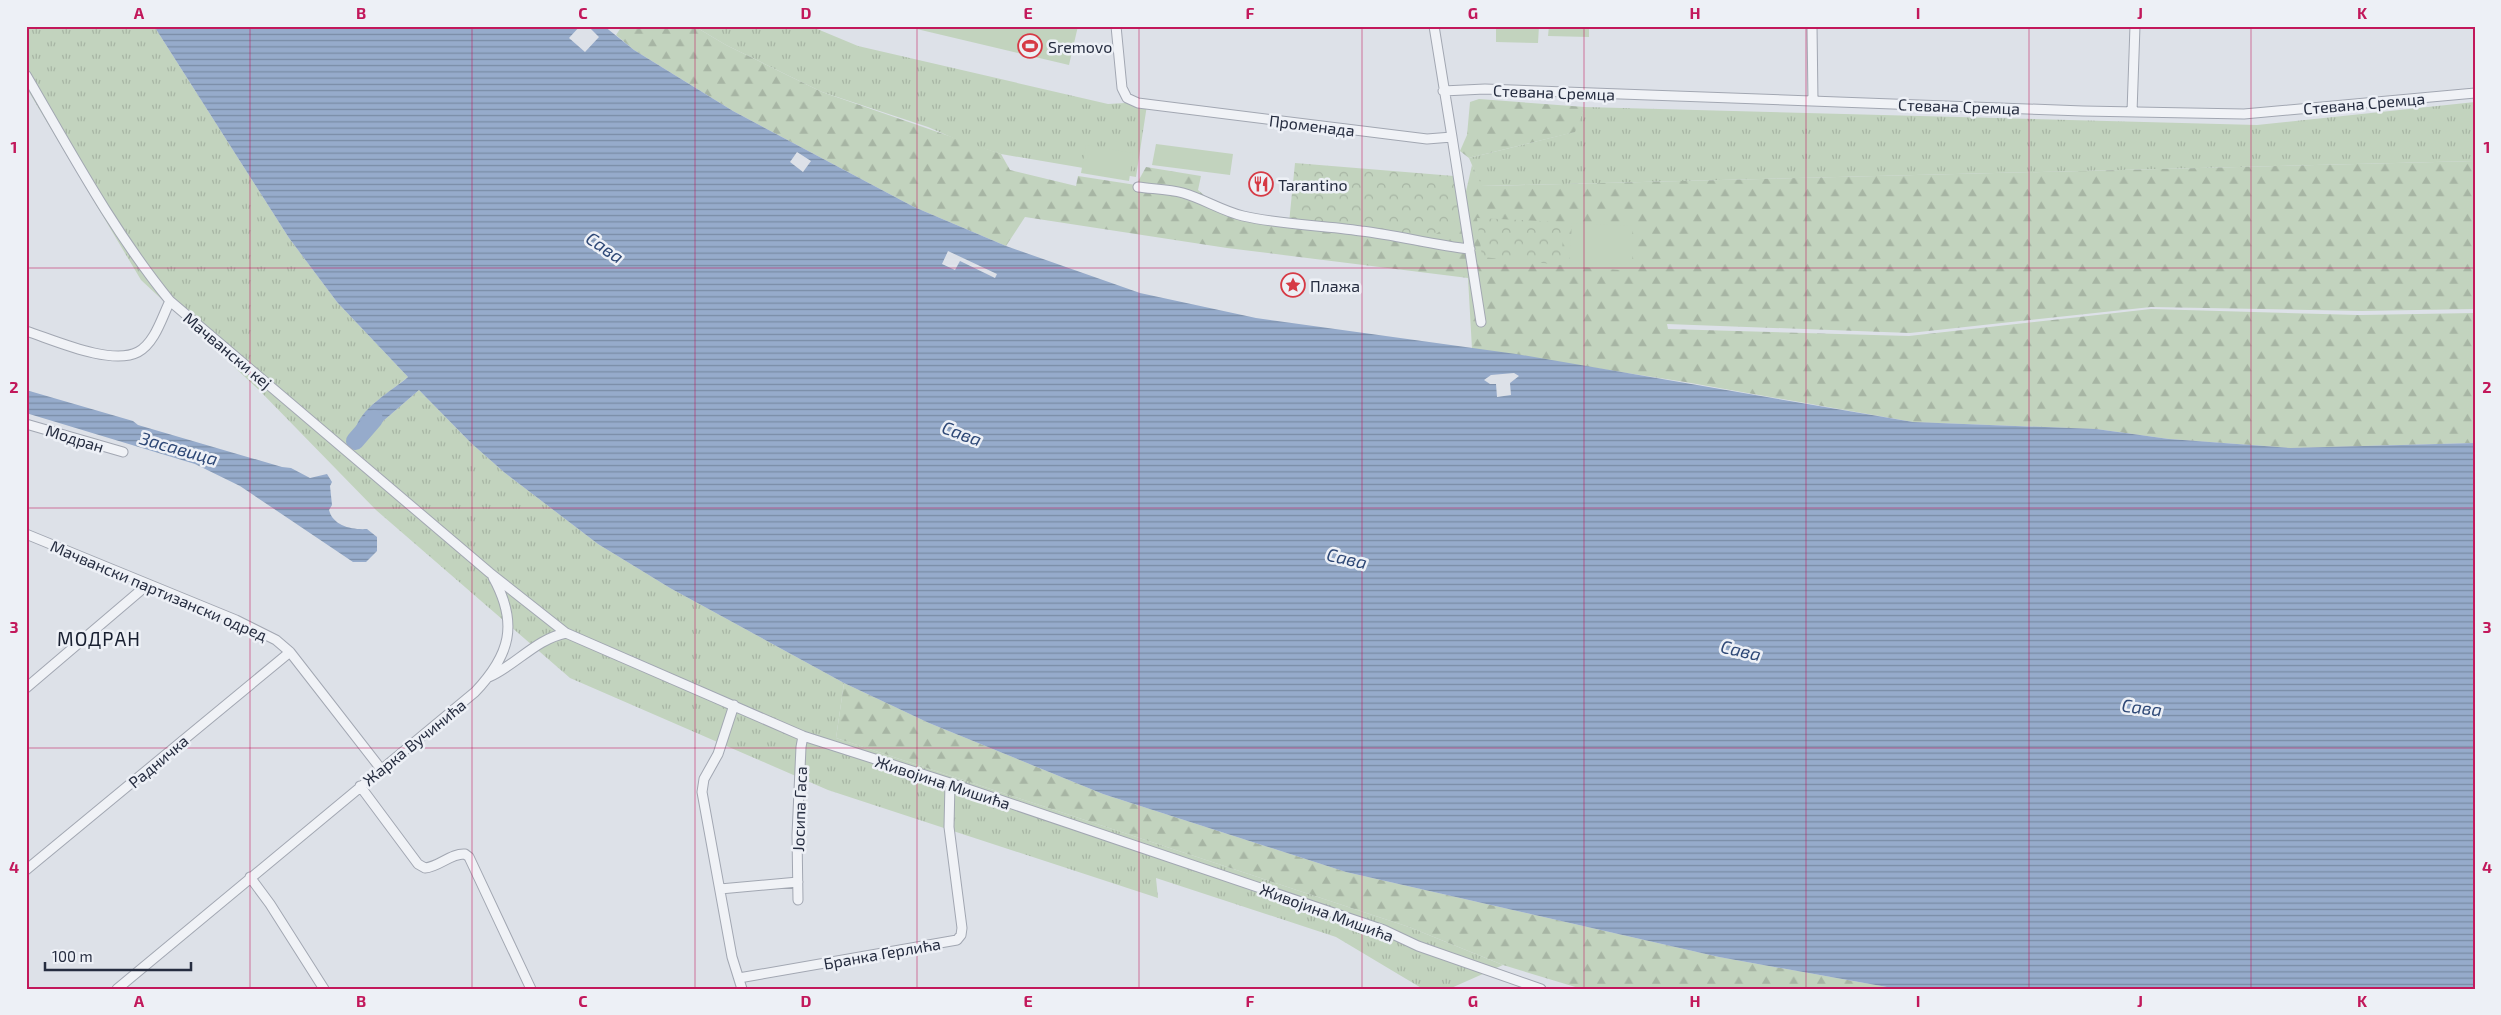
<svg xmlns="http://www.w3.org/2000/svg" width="2501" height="1015" font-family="'Exo 2',sans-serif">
	<defs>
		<pattern id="grass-tufts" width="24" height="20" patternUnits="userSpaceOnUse" patternTransform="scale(1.25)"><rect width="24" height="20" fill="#c2d3be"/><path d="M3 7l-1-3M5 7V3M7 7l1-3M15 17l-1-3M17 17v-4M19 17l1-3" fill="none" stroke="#a7b5a4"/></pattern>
		<pattern id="forest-firs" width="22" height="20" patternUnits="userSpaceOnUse" patternTransform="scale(1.25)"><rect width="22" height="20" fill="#c2d3be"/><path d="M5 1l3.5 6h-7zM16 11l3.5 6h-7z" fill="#a7b5a4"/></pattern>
		<pattern id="park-crowns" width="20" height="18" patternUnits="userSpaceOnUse" patternTransform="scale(1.25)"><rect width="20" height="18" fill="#c2d3be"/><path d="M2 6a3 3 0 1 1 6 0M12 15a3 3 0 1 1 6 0" fill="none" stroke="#a7b5a4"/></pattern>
		<pattern id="water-rules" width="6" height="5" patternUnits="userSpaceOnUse" patternTransform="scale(1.25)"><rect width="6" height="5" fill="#96abcb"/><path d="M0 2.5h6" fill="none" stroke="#7a8ca6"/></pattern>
	</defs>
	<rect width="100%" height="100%" fill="#dde1e8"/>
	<path fill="url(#grass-tufts)" d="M26 26H154L289 238 337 302 408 377 373 404 367 435 419 390 471 443 505 473 598 544 670 588 844 683 836 738 1409 927 1503 965 1449 989H1423L1336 937 1156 878 1158 898 828 790 570 678 376 510 259 390 141 280 26 87Z
		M694 26H810L858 46 1108 104 1142 102 1147 105 1136 177 1001 154 960 141 928 127 822 92 726 45Z
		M2475 102V161L1481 186 1469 158 1574 132 1585 107 2257 125Z"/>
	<path fill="url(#forest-firs)" d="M622 26H694L726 45 822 92 1001 154 1010 170 1076 186 1078 176 1136 185 1146 167 1201 176 1198 190 1223 212 1289 223 1460 218 1472 165 1482 186 2475 161V309L2362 311 2151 307 1910 333 1667 324 1668 329 1909 336 2151 309 2359 315 2475 313V443L2290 448 2169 439 2096 429 1913 422 1685 382 1472 349 1468 278 1227 248 1025 217 1006 246 914 207 733 111 634 50 616 35Z
		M1479 99 1585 107 1575 132 1469 158 1460 151 1467 135 1470 102Z
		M844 683 929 723 1103 794 1346 872 1719 957 1898 989H1582L1503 965 1409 927 836 738Z"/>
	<path fill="url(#park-crowns)" d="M1295 163 1454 176 1460 218 1415 248 1404 239 1289 223Z
		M1477 218 1563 222 1562 265 1482 257Z"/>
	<path fill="#c2d3be" d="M904 26H1078L1069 65Z
		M1496 26H1539L1538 43 1496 42Z
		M1549 26 1589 28V37L1548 36Z
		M1156 144 1233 154 1230 175 1152 165Z
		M1086 145 1133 153 1129 181 1081 173Z
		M1572 223 1632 226V271L1569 266Z"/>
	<path fill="url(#water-rules)" d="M154 26H604L634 50 733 111 914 207 1006 246 1140 293 1256 318 1516 354 1913 422 2096 429 2169 439 2290 448 2475 443V989H1898L1719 957 1346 872 1103 794 929 723 844 683 670 588 598 544 505 473 471 443 419 390 367 435 358 436 355 432C358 409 392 391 408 377L337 302 289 238Z
		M26 390 133 421 138 425 282 467 291 468 310 478 327 474 332 482 330 486 332 505 329 510C333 526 352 530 367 529L377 537V551L366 562H353L240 486 195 464 26 413Z"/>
	<path fill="#dde1e8" d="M580 26H588L599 37 585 52 569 38Z
		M797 152 811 161 803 172 790 162Z
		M948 251 997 274 995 278 960 261 955 270 942 264Z
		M1514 373 1519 376 1510 383 1511 395 1497 397 1496 384H1490L1484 380 1491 375Z"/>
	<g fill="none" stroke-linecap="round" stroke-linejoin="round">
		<path stroke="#96abcb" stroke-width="18" d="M355 441 374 419"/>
		<g stroke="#a2a7b2" stroke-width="11">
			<path id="minor" d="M1116 26 1122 88 1127 98 1138 103 1427 139 1452 137 1434 26
				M1812 26 1813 101
				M26 75C71 152 113 231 170 301L490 573 566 633 803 736 950 783 1384 930 1418 946 1541 989
				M1443 91 1485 89 2083 111 2244 114 2475 93
				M2132 112 2135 26
				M1452 137 1481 322
				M1138 187C1152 189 1169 189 1183 193 1204 199 1222 211 1243 216 1282 225 1322 225 1361 231 1397 235 1433 245 1470 249
				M26 331C54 340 111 366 138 352 155 343 162 317 170 301
				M26 424 123 452
				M26 534 236 620 276 640 290 652 381 769
				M489 677C516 665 536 639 566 633
				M26 688 147 585
				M734 705 718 754 704 779 702 792 732 957 742 989
				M360 786 418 864 425 868C439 867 451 853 465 854L469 857 531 989
				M26 870 290 652
				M250 877 270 904 324 989
				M720 889 798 882
				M798 900 797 835 801 747 803 736
				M739 978 957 940 961 935 962 928 949 827 950 783
				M117 989 475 692C510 655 519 624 493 577"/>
		</g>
		<use href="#minor" stroke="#f0f2f6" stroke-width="9"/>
	</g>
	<path fill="none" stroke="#c2185b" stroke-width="1" stroke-opacity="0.55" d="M250 26V989M472 26V989M695 26V989M917 26V989M1139 26V989M1362 26V989M1584 26V989M1806 26V989M2029 26V989M2251 26V989M26 268H2475M26 508H2475M26 748H2475"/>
	<defs>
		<g id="stadium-ring" transform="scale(1.25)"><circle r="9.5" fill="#edf0f6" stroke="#d63a45" stroke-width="1.5"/><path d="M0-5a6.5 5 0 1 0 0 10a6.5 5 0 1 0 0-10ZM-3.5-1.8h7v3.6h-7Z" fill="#d63a45"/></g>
		<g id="restaurant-ring" transform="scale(1.25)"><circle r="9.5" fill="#edf0f6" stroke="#d63a45" stroke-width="1.5"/><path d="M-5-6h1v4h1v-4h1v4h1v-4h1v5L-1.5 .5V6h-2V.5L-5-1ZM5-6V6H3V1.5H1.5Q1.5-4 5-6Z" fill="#d63a45"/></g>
		<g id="sight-ring" transform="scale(1.25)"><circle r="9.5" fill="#edf0f6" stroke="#d63a45" stroke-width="1.5"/><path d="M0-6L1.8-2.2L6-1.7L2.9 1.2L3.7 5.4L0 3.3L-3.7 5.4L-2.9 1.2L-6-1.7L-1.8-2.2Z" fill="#d63a45"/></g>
	</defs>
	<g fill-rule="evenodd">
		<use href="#stadium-ring" x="1030" y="46"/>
		<use href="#restaurant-ring" x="1261" y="184"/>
		<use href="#sight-ring" x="1293" y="285"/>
	</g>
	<g text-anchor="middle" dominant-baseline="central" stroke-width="5" stroke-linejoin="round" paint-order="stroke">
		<g font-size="16" fill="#262d40" stroke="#edf0f6" text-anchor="start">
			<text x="1048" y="46">Sremovo</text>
			<text x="1278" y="184">Tarantino</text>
			<text x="1310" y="285">Плажа</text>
		</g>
		<g font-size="16" fill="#262d40" stroke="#edf0f6">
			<text transform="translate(1554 92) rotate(2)">Стевана Сремца</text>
			<text transform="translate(2364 103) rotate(-5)">Стевана Сремца</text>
			<text transform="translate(1959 106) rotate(2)">Стевана Сремца</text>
			<text transform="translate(1312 125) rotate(7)">Променада</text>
			<text transform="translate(228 350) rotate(40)">Мачвански кеј</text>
			<text transform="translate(75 438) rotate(17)">Модран</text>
			<text transform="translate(159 590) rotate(23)">Мачвански партизански одред</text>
			<text transform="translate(414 742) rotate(-39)">Жарка Вучинића</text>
			<text transform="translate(158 761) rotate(-40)">Радничка</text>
			<text transform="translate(943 782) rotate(18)">Живојина Мишића</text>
			<text transform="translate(799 809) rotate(-88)">Јосипа Гаса</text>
			<text transform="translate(1327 912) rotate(20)">Живојина Мишића</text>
			<text transform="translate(882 953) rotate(-10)">Бранка Герлића</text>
		</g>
		<g font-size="18" font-style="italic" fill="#2e4876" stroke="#edf0f6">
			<text transform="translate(605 247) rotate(34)">Сава</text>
			<text transform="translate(962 433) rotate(20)">Сава</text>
			<text transform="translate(179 448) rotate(16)">Засавица</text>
			<text transform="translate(1347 558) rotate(13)">Сава</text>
			<text transform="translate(1741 650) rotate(13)">Сава</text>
			<text transform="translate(2142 707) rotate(7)">Сава</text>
		</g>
		<g font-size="19" letter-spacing="1" fill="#181f30" stroke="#edf0f6">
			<text x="99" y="638">МОДРАН</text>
		</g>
	</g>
	<rect width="2501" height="1015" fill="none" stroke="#edf0f6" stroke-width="55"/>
	<path d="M45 962v8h146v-8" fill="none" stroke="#262d40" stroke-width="2.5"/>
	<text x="52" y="962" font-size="15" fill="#262d40" stroke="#edf0f6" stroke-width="4" paint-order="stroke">100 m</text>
	<rect x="28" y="28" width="2446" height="960" fill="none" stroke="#c2185b" stroke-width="2"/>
	<g font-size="16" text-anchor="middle" font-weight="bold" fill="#c2185b">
		<text x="139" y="19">A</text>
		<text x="361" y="19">B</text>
		<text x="583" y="19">C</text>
		<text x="806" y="19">D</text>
		<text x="1028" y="19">E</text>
		<text x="1250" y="19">F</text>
		<text x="1473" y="19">G</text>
		<text x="1695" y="19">H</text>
		<text x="1918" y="19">I</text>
		<text x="2140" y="19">J</text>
		<text x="2362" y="19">K</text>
		<text x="14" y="153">1</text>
		<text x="2487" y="153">1</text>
		<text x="14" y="393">2</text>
		<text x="2487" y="393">2</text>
		<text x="14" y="633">3</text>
		<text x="2487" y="633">3</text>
		<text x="14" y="873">4</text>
		<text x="2487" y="873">4</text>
		<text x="139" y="1007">A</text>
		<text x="361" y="1007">B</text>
		<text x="583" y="1007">C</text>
		<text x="806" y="1007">D</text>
		<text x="1028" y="1007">E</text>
		<text x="1250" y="1007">F</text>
		<text x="1473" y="1007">G</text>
		<text x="1695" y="1007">H</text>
		<text x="1918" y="1007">I</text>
		<text x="2140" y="1007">J</text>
		<text x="2362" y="1007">K</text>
	</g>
</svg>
